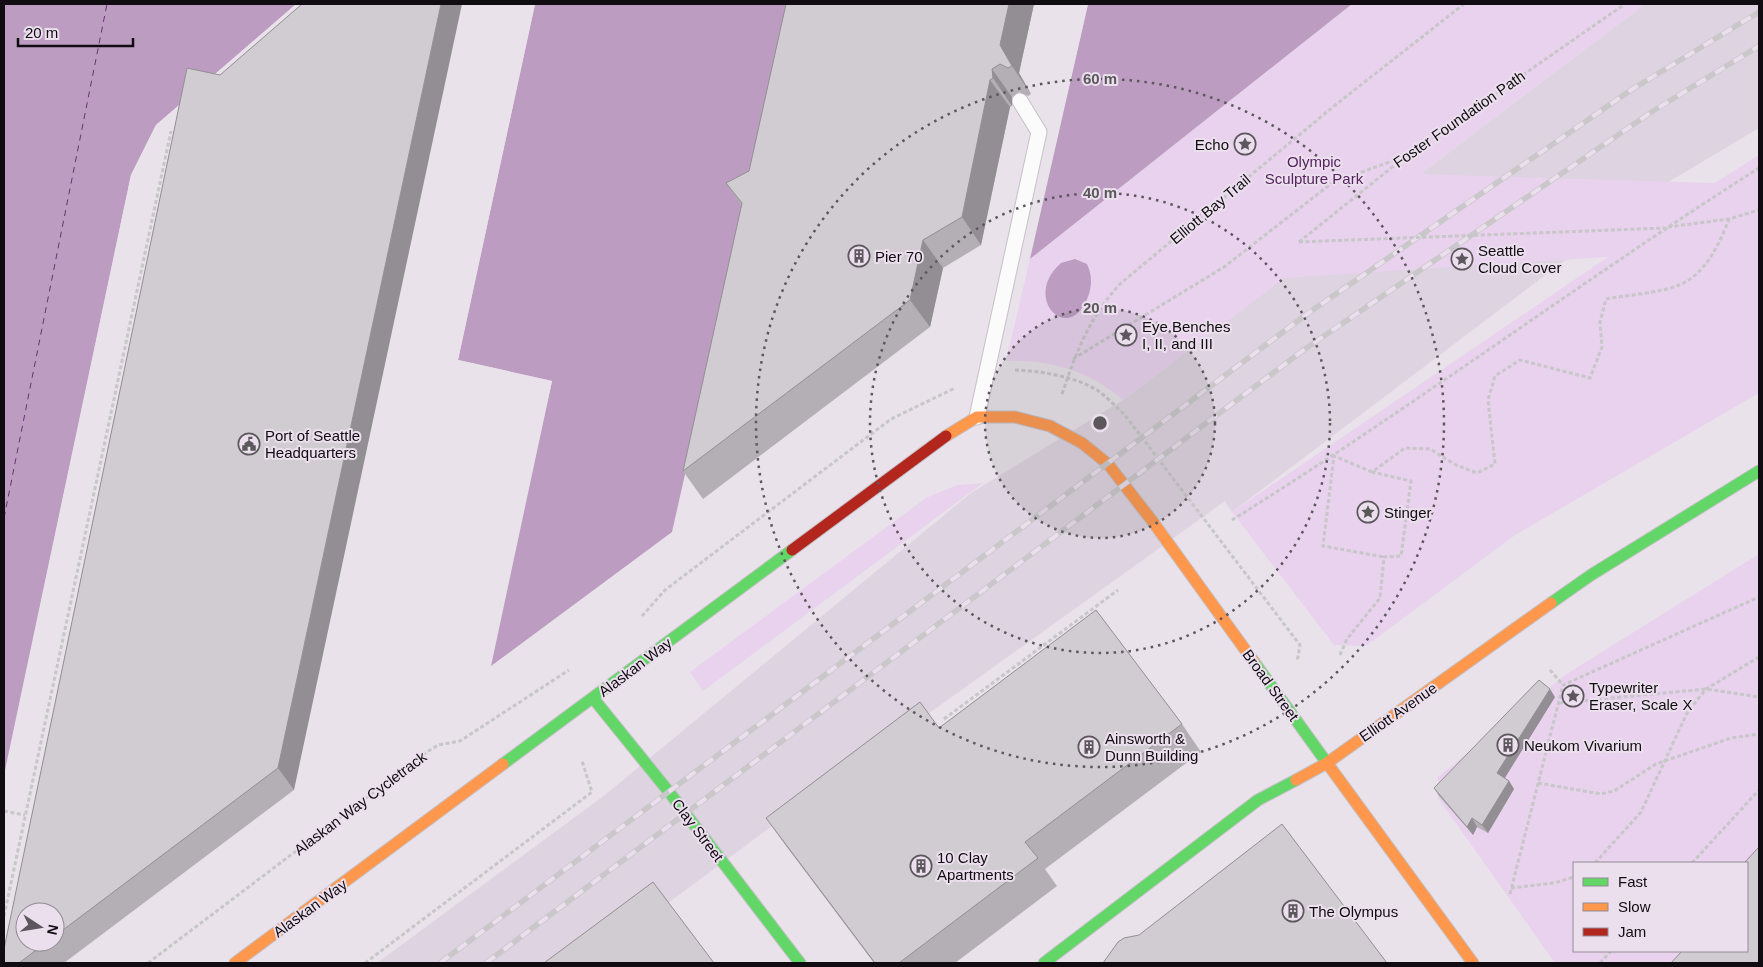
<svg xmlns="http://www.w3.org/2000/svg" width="1763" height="967" font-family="Helvetica,sans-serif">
	<rect width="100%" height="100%" fill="#e9e2ea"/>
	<path fill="#ded3e0" d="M1645 4H1759V128L1670 181 1232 512 1225 501 776 823 587 963H377L605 795 971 493 1123 400Z"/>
	<path fill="#e9d2ed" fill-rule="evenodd" d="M1352 4H1645L1421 174 1715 183 1759 155V393L1515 535 1366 646 1334 645 1232 512 1608 257 1284 278 1123 400C1090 371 1049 359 1006 361L1030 259Z
		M983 483 703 691 690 672 926 498 957 485Z
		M1759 554V963H1555L1438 798V777L1565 675ZM1574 863H1747V951H1574Z"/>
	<path fill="#bc9dc1" d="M4 4H296L156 125 131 175 4 775Z
		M535 4H791L672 532 491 666 552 381 458 360Z
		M1088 4H1352L1030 259Z
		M1075 259 1087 264C1092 275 1092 283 1089 294 1071 348 1020 299 1061 263Z"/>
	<path fill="#e9e2ea" d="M297 4H299L298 6 158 126 134 176 6 776 4 778 131 175 156 125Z
		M533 4H535L458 360 552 381 489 667 549 383 458 363 456 360Z
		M1085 4H1088L1029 260 1028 258Z"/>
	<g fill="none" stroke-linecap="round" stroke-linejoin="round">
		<path stroke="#673471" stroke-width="1" stroke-dasharray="6 5" stroke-linecap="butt" d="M4 518 107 4"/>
		<g stroke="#c5c0c6" stroke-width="17">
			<path id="lane" d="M977 417 1039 132 1020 101"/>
		</g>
		<g stroke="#c5c0c6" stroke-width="13">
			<path id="fast" d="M1551 603 1591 575 1759 471
				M1254 662 1327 763
				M593 698 669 792 800 963
				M503 764 792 550
				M1044 963 1258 800 1296 780"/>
		</g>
		<g stroke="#c5c0c6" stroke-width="13">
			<path id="slow" d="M946 436 977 417H1015L1050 426 1082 443 1108 464 1153 522 1254 662
				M1327 763 1473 963
				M1296 780 1327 763 1551 603
				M235 963 503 764"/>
		</g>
		<g stroke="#c5c0c6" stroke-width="13">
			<path id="jam" d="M792 550 946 436"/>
		</g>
		<path stroke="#c7c6c8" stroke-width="3" stroke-dasharray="4 2.5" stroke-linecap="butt" d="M1668 227 1729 219 1759 210
			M1299 242 1406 156 1625 4
			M1073 359 1224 267 1332 183 1403 157
			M1015 370C1041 371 1080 377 1101 393 1109 399 1116 407 1124 414L1300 645 1297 662
			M1062 394C1076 352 1090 316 1121 283L1334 106 1464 4
			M1372 472 1334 456 1323 546 1384 557
			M1232 520C1412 408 1581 281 1759 168
			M642 616 665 590 891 419 955 388
			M1340 655 1347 639 1380 598 1384 557 1401 556 1411 481 1372 472 1405 448 1430 449 1456 465 1477 473 1495 464 1488 400 1495 376 1520 360 1590 378 1602 347 1600 322 1606 299C1627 295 1660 293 1679 285 1705 275 1720 243 1729 219
			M1550 670 1563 685
			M1559 703 1706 689 1759 697
			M944 719 1118 590
			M1538 783 1601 794 1614 791 1656 764 1731 738 1759 734
			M4 811 25 815
			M1595 863 1641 812 1687 713 1706 689 1759 657
			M1692 863 1759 790
			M1511 888 1554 883 1574 877
			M1510 894 1563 685 1759 597
			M4 916 171 131
			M148 963 427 752 438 745 460 741 569 670
			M365 963 592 792 582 761
			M1600 963 1611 951"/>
		<use href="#lane" stroke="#fcfbfc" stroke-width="15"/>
		<use href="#fast" stroke="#63d668" stroke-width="11"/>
		<use href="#slow" stroke="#ff974d" stroke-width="11"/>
		<use href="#jam" stroke="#b3261e" stroke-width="11"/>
		<g stroke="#c9c7c9" stroke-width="5.5">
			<path id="rail" d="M440 963 1307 314 1631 90 1759 12
				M486 963 1305 349 1653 111 1759 46"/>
		</g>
		<use href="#rail" stroke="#ebdfed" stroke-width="4" stroke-dasharray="11" stroke-linecap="butt"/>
		<path stroke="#c7c6c8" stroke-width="3" stroke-dasharray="4 2.5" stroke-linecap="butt" d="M1299 242 1665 228"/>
	</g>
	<path fill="#b4afb5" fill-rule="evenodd" d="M786 4H1034L1019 73 1031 94 1028 96 1019 92 1012 97V106L1010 107 981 245 943 268 930 327 703 499 683 471 742 206 726 183 749 171Z
		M220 75 294 790 64 963H4ZM55 912V942H25Z
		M1555 697 1504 778 1509 781 1514 789 1488 833 1477 827 1473 835 1439 796 1434 788Z
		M1182 724 1201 752 1045 869 1057 886 955 963H874L786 846 766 818 939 728Z"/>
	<path fill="#928e93" d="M441 4H462L294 790 278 768Z
		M1009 4H1034L1019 73 1031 94 1012 66 1000 45Z
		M992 69 1012 97V106L993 78Z
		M990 80 1010 107 981 245 962 217Z
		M923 240 943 268 930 327 910 300Z
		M1550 689 1555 697 1503 781 1497 773Z
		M1509 781 1514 789 1488 833 1482 825Z
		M1472 818 1477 827 1473 835 1467 827Z"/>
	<path fill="#d1cbd2" stroke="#928e93" d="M302 4H441L278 768 55 936V912H25V942H47L19 963H4V949L187 68 220 75Z
		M786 4H1009L1000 45 1012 66 1008 68 1000 64 992 69 993 78 990 80 962 217 923 240 910 300 683 471 742 203 726 183 749 171Z
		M1096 610 1182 724 1025 842 1038 858 899 963H875L766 818 920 702 939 728Z
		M1539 680 1550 689 1497 773 1509 781 1482 825 1472 818 1467 827 1434 788Z
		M1282 824 1387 963H1103L1118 942 1124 938 1139 935Z
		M1759 847V963H1671L1682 951H1747V863H1744Z
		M653 882 714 963H544Z"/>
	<circle cx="1100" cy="423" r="115" fill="#5c575d" fill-opacity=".12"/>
	<g fill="none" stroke="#5c575d" stroke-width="2.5" stroke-dasharray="2.5 5">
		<circle cx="1100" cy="423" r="115"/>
		<circle cx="1100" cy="423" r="230"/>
		<circle cx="1100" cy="423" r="344"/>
	</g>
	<defs>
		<g id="sight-ring" transform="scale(1.125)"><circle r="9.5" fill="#ebdfed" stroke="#5c575d" stroke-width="1.5"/><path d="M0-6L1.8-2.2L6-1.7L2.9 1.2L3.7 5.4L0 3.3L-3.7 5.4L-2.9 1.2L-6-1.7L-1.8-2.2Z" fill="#5c575d"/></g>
		<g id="building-ring" transform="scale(1.125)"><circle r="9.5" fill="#ebdfed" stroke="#5c575d" stroke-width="1.5"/><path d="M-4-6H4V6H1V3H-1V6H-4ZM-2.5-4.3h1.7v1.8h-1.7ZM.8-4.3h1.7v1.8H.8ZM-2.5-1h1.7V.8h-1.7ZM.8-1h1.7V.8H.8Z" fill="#5c575d"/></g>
		<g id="civic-ring" transform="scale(1.125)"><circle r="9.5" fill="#ebdfed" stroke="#5c575d" stroke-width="1.5"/><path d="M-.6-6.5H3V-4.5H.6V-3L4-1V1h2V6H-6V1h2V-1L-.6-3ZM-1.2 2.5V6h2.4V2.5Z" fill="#5c575d"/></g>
	</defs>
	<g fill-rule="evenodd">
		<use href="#sight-ring" x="1245" y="144"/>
		<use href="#building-ring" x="859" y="256"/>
		<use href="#sight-ring" x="1462" y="259"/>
		<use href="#sight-ring" x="1126" y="335"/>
		<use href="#civic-ring" x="249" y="444"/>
		<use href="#sight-ring" x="1368" y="512"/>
		<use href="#sight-ring" x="1573" y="696"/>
		<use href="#building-ring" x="1508" y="745"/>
		<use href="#building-ring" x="1089" y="747"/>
		<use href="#building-ring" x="921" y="866"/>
		<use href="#building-ring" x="1293" y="911"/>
	</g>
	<g text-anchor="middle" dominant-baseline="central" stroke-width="4" stroke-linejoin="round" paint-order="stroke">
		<g font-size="15" fill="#100c11" stroke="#ebdfed">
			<text transform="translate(1459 119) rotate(-35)">Foster Foundation Path</text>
			<text transform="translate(1210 209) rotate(-40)">Elliott Bay Trail</text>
			<text transform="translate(635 667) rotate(-37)">Alaskan Way</text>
			<text transform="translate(1271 685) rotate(54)">Broad Street</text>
			<text transform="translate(1398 712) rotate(-35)">Elliott Avenue</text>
			<text transform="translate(360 803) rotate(-37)">Alaskan Way Cycletrack</text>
			<text transform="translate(698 830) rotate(53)">Clay Street</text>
			<text transform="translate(310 908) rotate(-36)">Alaskan Way</text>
		</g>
		<g font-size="15" fill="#100c11" stroke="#ebdfed" text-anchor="start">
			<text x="1229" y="144" text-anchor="end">Echo</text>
			<text x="1478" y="250">Seattle<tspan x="1478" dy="17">Cloud Cover</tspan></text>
			<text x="875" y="256">Pier 70</text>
			<text x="1142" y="326">Eye Benches<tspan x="1142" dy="17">I, II, and III</tspan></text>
			<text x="265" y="435">Port of Seattle<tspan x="265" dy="17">Headquarters</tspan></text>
			<text x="1384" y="512">Stinger</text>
			<text x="1589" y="687">Typewriter<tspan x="1589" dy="17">Eraser, Scale X</tspan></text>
			<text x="1105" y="738">Ainsworth &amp;<tspan x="1105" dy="17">Dunn Building</tspan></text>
			<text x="1524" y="745">Neukom Vivarium</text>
			<text x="937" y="857">10 Clay<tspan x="937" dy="17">Apartments</tspan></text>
			<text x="1309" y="911">The Olympus</text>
		</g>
		<g font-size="15" fill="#55235f" stroke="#ebdfed">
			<text x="1314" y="161">Olympic<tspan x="1314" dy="17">Sculpture Park</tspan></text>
		</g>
	</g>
	<circle cx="1100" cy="423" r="8" fill="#5c575d" stroke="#ebdfed" stroke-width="2.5"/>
	<g font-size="15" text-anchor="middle" font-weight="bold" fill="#5c575d" stroke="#ebdfed" stroke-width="4" stroke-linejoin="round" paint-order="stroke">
		<text x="1100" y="84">60 m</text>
		<text x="1100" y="198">40 m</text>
		<text x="1100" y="313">20 m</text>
	</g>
	<rect width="1763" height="967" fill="none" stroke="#100c11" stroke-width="10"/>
	<rect x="1573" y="862" width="175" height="90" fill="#ebdfed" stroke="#938b95"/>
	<rect x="1583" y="878" width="25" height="8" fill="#63d668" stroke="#938b95"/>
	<text x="1618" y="887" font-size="15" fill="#100c11">Fast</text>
	<rect x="1583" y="903" width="25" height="8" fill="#ff974d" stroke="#938b95"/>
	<text x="1618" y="912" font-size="15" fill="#100c11">Slow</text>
	<rect x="1583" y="928" width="25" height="8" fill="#b3261e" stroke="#938b95"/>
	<text x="1618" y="937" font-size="15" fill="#100c11">Jam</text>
	<g transform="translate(40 927) rotate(102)"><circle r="24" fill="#ebdfed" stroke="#938b95"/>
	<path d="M0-4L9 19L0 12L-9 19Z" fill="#5c575d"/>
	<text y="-8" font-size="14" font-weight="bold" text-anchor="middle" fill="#100c11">N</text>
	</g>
	<path d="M18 38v8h115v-8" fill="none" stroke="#100c11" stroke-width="2.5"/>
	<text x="25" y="38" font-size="15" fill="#100c11" stroke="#ebdfed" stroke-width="4" paint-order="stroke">20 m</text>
</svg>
